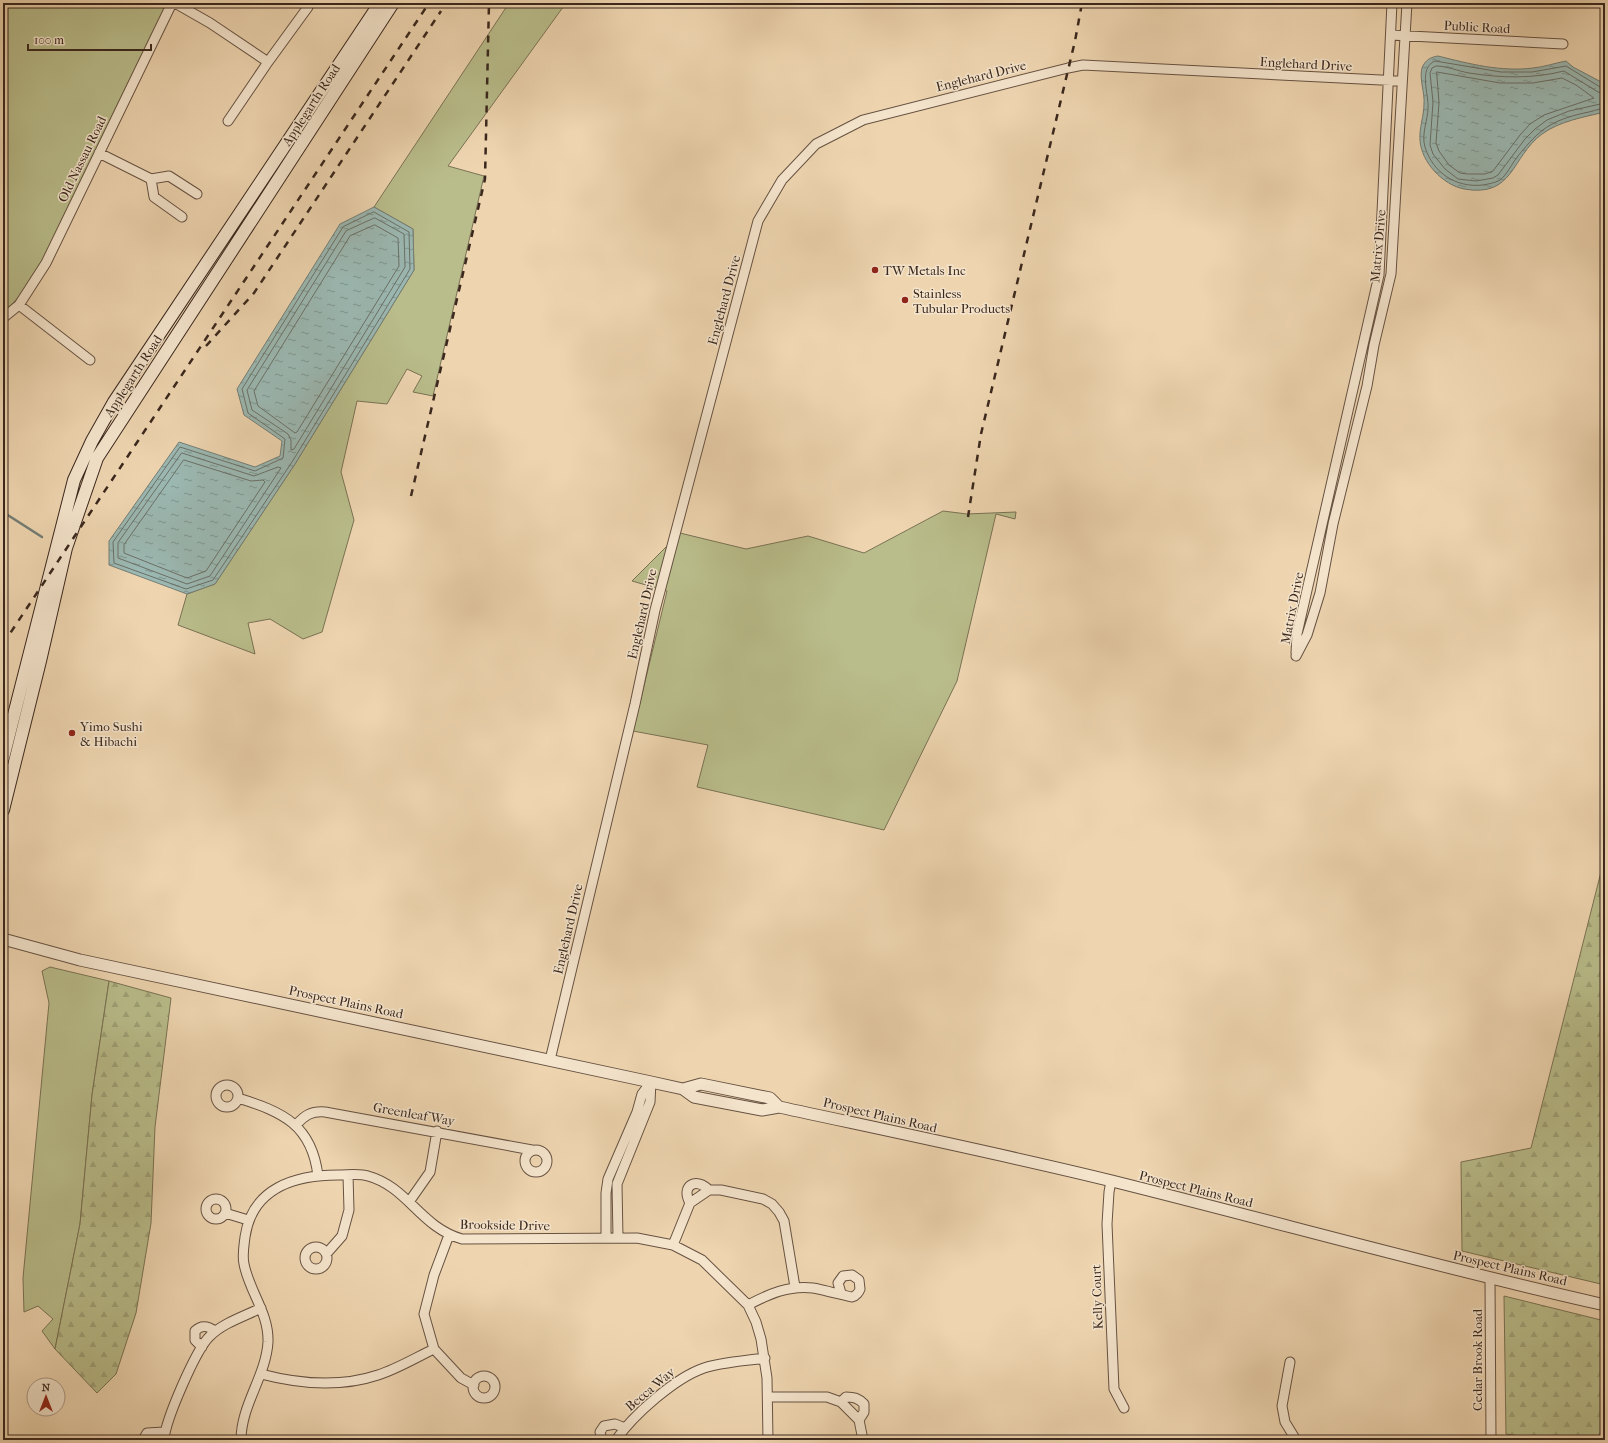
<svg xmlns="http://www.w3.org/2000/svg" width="1608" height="1443" font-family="'IM FELL French Canon',serif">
	<defs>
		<pattern id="forest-firs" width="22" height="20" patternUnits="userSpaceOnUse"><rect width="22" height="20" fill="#b9bd8b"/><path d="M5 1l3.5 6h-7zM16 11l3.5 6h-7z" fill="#a0a278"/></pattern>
		<pattern id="water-ripples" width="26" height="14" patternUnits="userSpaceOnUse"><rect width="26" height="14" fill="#9bb8b2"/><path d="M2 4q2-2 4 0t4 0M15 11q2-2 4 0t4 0" fill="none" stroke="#7f9690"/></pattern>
	</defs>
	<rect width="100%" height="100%" fill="#eed5b0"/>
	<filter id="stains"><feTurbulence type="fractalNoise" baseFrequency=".005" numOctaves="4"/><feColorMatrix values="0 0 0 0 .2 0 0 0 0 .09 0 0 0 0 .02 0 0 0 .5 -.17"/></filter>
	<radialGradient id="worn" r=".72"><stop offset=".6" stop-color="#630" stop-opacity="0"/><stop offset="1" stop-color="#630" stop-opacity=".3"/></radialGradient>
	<path fill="#b9bd8b" stroke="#7a7254" d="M3 3H170L46 267 3 314Z
		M509 3H566L448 166 484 176 433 396 413 392 422 376 407 369 387 404 357 401 341 472 354 520 322 632 303 639 270 619 248 623 255 654 178 625 187 594 215 584 295 464 414 270 413 229 374 207Z
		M943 511 967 514 1016 512 1015 519 996 514 957 681 884 830 697 787 708 745 633 731 667 591 632 581 680 533 746 549 808 536 864 553Z
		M50 967 109 981 92 1095 80 1224 55 1349 42 1331 53 1319 38 1306 24 1312 23 1278 49 1003 42 971Z"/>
	<path fill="url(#forest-firs)" stroke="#7a7254" d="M1601 872 1605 925V1285L1462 1251 1461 1162 1531 1148Z
		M109 981 171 998 155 1127 151 1223 136 1313 116 1374 97 1393 55 1349 80 1224 92 1095Z
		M1504 1296 1605 1321V1440H1548L1506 1434Z"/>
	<path fill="url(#water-ripples)" stroke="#747e76" d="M1438 56C1470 64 1501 72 1533 68 1544 67 1555 63 1566 61L1573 67 1605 84V112C1584 117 1560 121 1542 134 1511 157 1514 198 1464 189 1443 185 1421 162 1420 140 1419 128 1424 116 1424 104 1425 93 1419 79 1422 68 1425 60 1431 57 1438 56Z
		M374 207 413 229 414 270 295 464 215 584 187 594 109 565V541L179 442 255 467 280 456 282 441 244 415 237 389 340 224Z"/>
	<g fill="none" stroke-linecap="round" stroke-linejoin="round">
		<path stroke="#6a7068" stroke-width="1" d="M1437 72 1500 83H1533L1562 78 1576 85 1594 98 1544 115 1530 124 1520 135 1493 171 1485 174H1467L1460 173 1449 165 1439 151 1436 143 1439 103Z
			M1605 88 1600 87 1566 66 1532 72H1501L1435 61C1418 68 1429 94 1428 108 1428 120 1421 134 1425 147 1433 173 1456 188 1483 185 1488 184 1495 183 1500 180 1507 175 1512 163 1518 156 1540 129 1550 121 1584 113 1591 112 1598 109 1605 108
			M1605 93 1598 92 1564 71C1532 79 1501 78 1469 73 1458 71 1447 66 1436 66L1432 68 1430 73 1433 102 1430 145 1433 154 1445 169 1458 179 1476 181 1493 178 1498 175 1525 139 1535 129 1547 120 1569 111 1605 103
			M374 212 409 232 410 269 292 462 213 580 186 589 114 563 113 542 180 447 255 471 283 458 285 439 248 413 242 389 343 227Z
			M375 218 404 234 405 267 294 449 291 450V440L288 434 252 410 247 390 346 231Z
			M375 225 398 238 399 266 297 432 295 433 258 406 254 391 350 236Z
			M182 453 254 476 278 467 281 468 210 576 187 584 118 558V543Z
			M184 460 251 481 263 480 265 482 206 571 187 578 124 553V545Z"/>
		<path stroke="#747e76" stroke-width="2.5" d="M3 512 42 537"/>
		<g stroke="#675242" stroke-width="11">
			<path id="minor" d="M175 3 210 23 268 62
				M1391 35 1563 44
				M228 121 268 62 308 7
				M99 153 151 179 154 197 182 217
				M151 179 169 176 197 194
				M19 305 90 360
				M3 318 19 305 46 263 172 3
				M1296 653 1297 634 1379 275 1392 3
				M1296 656 1307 635 1320 593 1333 524 1367 386 1374 345 1391 274 1407 3
				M550 1060 635 704 655 610 758 221 782 180 816 144 863 120 1068 68 1083 65 1401 81
				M216 1096a11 11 0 1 1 22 0a11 11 0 1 1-22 0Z
				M238 1098C283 1112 312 1125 318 1176
				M296 1125C305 1115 311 1111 325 1112L532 1150
				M525 1161a11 11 0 1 1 22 0a11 11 0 1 1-22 0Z
				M1111 1181 1109 1192 1107 1224 1114 1389 1124 1408
				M206 1209a10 10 0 1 1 20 0a10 10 0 1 1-20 0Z
				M409 1202 430 1172 437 1131
				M690 1203C680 1185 697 1177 709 1190
				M225 1213 248 1220
				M449 1235 434 1275 424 1314 434 1349 461 1378 474 1385
				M606 1238V1193L608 1179 637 1112 642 1094 651 1082
				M618 1238 617 1184 650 1102 651 1082
				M673 1245 690 1203 709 1190H721L763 1199 772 1204 779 1212 784 1221 795 1287
				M305 1258a11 11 0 1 1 22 0a11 11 0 1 1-22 0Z
				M327 1253 342 1236 349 1210 348 1175
				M1490 1279 1491 1440
				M748 1305C769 1294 789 1285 813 1288 820 1289 850 1297 852 1297 856 1296 859 1292 860 1289L859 1280 852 1275 843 1276 838 1283 841 1293
				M202 1347 195 1340V1331C202 1324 208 1326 215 1331
				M1290 1362 1282 1406 1285 1422 1296 1440
				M261 1374C299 1384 339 1388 378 1375 397 1369 415 1358 434 1349
				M473 1387a11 11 0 1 1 22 0a11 11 0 1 1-22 0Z
				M768 1397H827L841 1402 859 1420 863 1440
				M841 1402 846 1397C854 1397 858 1398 864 1404V1412L859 1420
				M143 1440 147 1433 164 1432
				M164 1440C165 1421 196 1349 210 1336 223 1323 245 1316 261 1308
				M241 1440C241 1405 266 1376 268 1342 269 1313 249 1291 244 1264 242 1255 244 1246 245 1237 252 1188 295 1175 338 1175 348 1175 359 1173 368 1176 408 1187 420 1227 462 1239L637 1238 673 1245 702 1260 748 1305 756 1322 761 1339 767 1378 768 1440
				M602 1440 600 1432 604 1426 615 1424 625 1428
				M616 1440C633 1415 675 1378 704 1368 723 1362 745 1361 765 1358"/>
		</g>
		<g stroke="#675242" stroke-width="13">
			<path id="tertiary" d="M3 939 80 960 651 1082 683 1089 694 1097 762 1110 779 1107C890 1131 1002 1154 1112 1181 1277 1222 1440 1268 1605 1305
				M683 1089 701 1084 770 1098 779 1107"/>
		</g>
		<g stroke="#3a271d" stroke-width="14">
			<path id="secondary" d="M3 758 74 480 92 441 114 402 380 3
				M3 810 40 661 66 548 97 458 393 3"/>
		</g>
		<use href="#minor" stroke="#f4e4cc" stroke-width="9"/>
		<use href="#tertiary" stroke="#f4e4cc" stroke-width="11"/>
		<use href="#secondary" stroke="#f4e4cc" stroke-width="12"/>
		<path stroke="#3a271d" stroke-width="2.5" stroke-dasharray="7 7" stroke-linecap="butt" d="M206 346 254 293 441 11
			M411 496 485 179 489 3
			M968 517 981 434 1075 41 1082 3
			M3 644 429 3"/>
	</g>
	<g fill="#8f2418" stroke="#f4e4cc" stroke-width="1.5">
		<circle cx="875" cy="270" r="4"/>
		<circle cx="905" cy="300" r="4"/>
		<circle cx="72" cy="733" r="4"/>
	</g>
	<g text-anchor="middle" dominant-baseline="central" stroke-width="3" stroke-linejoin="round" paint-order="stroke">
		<g font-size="13" fill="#3a271d" stroke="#f4e4cc">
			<text transform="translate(1477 27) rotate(3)">Public Road</text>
			<text transform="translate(1306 64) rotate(3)">Englehard Drive</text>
			<text transform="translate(981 76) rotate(-14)">Englehard Drive</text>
			<text transform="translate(311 105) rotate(-57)">Applegarth Road</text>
			<text transform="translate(82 159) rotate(-64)">Old Nassau Road</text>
			<text transform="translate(1378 246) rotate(-85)">Matrix Drive</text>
			<text transform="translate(724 300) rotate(-75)">Englehard Drive</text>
			<text transform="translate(133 376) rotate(-57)">Applegarth Road</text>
			<text transform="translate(1292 608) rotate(-79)">Matrix Drive</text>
			<text transform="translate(642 614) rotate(-77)">Englehard Drive</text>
			<text transform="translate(568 929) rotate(-77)">Englehard Drive</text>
			<text transform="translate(346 1002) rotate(12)">Prospect Plains Road</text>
			<text transform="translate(414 1114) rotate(10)">Greenleaf Way</text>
			<text transform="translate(880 1115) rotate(13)">Prospect Plains Road</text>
			<text transform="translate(1196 1189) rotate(14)">Prospect Plains Road</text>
			<text transform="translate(505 1225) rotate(1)">Brookside Drive</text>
			<text transform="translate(1510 1268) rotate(13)">Prospect Plains Road</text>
			<text transform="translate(1097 1297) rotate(-92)">Kelly Court</text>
			<text transform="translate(1477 1360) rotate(-90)">Cedar Brook Road</text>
			<text transform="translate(650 1389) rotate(-40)">Becca Way</text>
		</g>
		<g font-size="13" fill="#3a271d" stroke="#f4e4cc" text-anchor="start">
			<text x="883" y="270">TW Metals Inc</text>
			<text x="913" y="293">Stainless<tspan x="913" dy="15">Tubular Products</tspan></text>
			<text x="80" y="726">Yimo Sushi<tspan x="80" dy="15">&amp; Hibachi</tspan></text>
		</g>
	</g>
	<rect width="1608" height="1443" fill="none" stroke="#eed5b0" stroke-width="16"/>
	<rect x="4" y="4" width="1600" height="1435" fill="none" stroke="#3a271d" stroke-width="2"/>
	<rect x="8" y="8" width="1592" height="1427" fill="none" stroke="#3a271d"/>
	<g transform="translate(46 1397)"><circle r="19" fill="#f4e4cc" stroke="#aa9886"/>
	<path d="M0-3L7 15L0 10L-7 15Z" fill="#8f2418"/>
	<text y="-6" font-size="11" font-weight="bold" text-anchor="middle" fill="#3a271d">N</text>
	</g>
	<path d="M28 44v6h123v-6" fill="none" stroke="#3a271d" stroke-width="2"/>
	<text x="34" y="44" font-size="12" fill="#3a271d" stroke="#f4e4cc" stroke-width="3" paint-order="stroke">100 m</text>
	<rect width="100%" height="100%" filter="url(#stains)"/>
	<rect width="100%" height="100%" fill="url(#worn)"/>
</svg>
